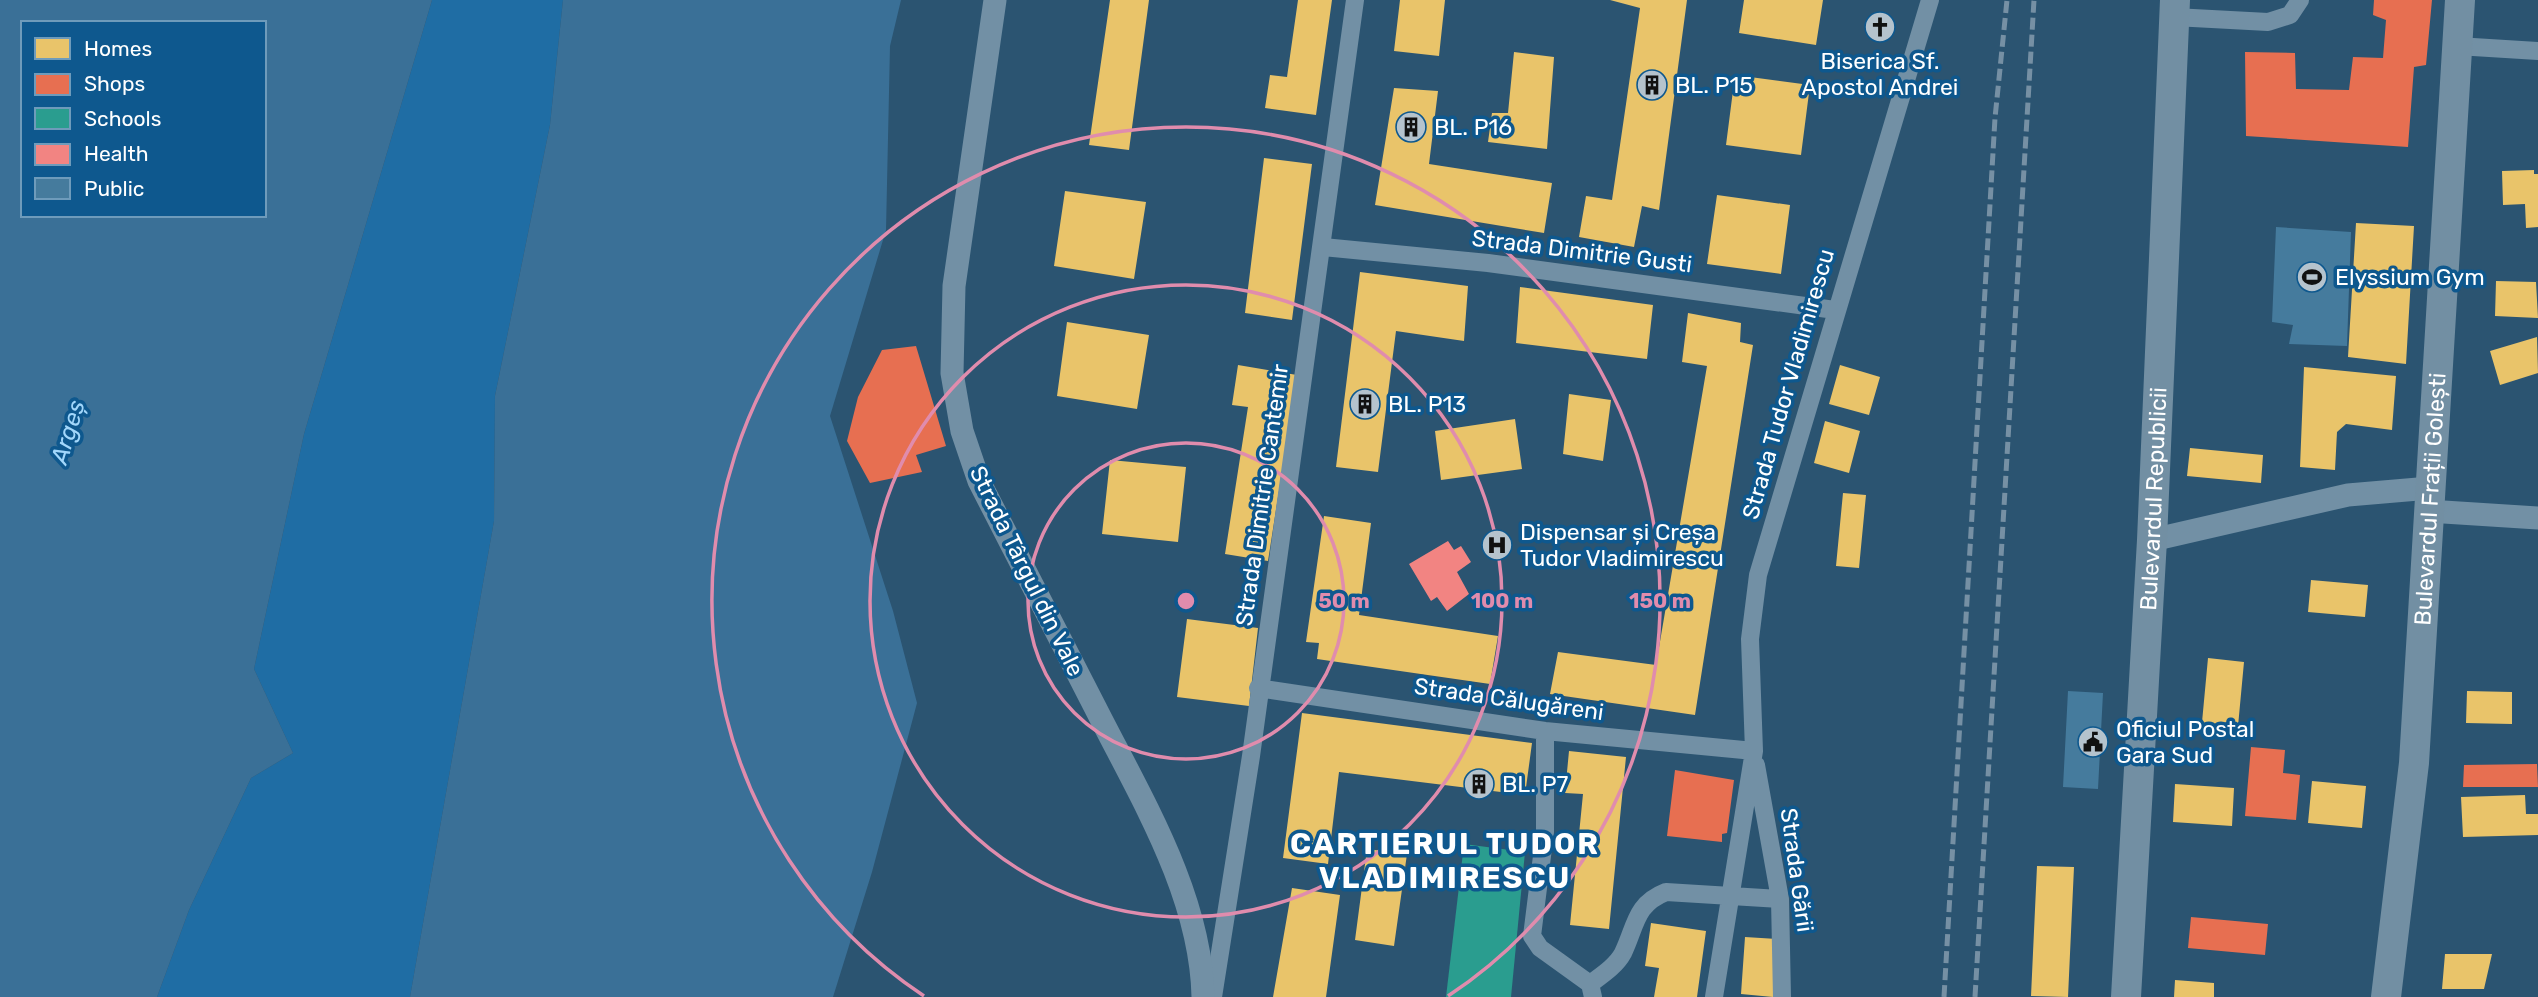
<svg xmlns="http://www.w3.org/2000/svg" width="2538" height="997" font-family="Rubik,sans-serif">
	<rect width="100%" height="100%" fill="#2b5471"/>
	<path fill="#1f6da4" d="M432 0H563L550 125 495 396 494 521 410 997H157L189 910 251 778 293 753 254 669 304 434Z"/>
	<path fill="#3a7097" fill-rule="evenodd" d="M0 0H432L304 434 254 669 293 753 251 778 189 910 157 997H0ZM23 23H264V215H23Z
		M563 0H901L890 46 886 230 830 416 893 611 917 703 872 872 833 997H410L494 521 495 396 550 125Z"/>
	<path fill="#e9c46a" d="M1110 0H1149L1129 150 1089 145Z
		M1298 0H1332L1316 115 1265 108 1270 75 1287 77Z
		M1400 0H1445L1439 56 1394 51Z
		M1610 0H1687L1659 210 1642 206 1634 247 1579 237 1586 196 1612 200 1640 8Z
		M1744 0H1823L1816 45 1739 33Z
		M1514 52 1554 57 1547 149 1488 142 1492 113H1508Z
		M1735 75 1810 85 1801 155 1726 145Z
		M1394 88 1438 91 1429 164 1552 183 1544 233 1375 205Z
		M1264 158 1312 164 1292 320 1245 313Z
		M2534 170V174H2538V227L2526 228 2525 204 2503 205 2502 171Z
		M1065 191 1146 202 1134 279 1054 266Z
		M1717 195 1790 205 1781 274 1707 264Z
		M2356 223 2414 226 2406 364 2348 357Z
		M1360 272 1468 286 1464 341 1396 331 1378 472 1336 467Z
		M2496 281 2536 282 2538 318 2495 316Z
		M1520 287 1653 305 1647 359 1516 343Z
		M1688 313 1741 323 1740 342 1753 345 1695 715 1550 694 1558 652 1656 665 1707 366 1682 362Z
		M1067 322 1149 335 1137 409 1057 396Z
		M2537 337 2538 373 2500 385 2490 351Z
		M1238 365 1297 375 1268 561 1225 554 1248 407 1232 405Z
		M1840 365 1880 377 1869 415 1829 404Z
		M2304 367 2396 376 2392 430 2346 424 2337 432 2335 470 2300 467Z
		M1569 394 1611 400 1603 461 1563 454Z
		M1515 419 1522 469 1441 480 1435 431Z
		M1825 421 1860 431 1849 473 1814 463Z
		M2190 448 2263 455 2261 483 2187 476Z
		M1110 460 1186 467 1178 542 1102 534Z
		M1843 493 1866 495 1859 568 1836 566Z
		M1324 516 1371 523 1359 615 1498 636 1490 684 1317 659 1319 643 1306 642Z
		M2311 580 2368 585 2365 617 2308 612Z
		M1187 619 1258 628 1249 706 1177 697Z
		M2208 658 2244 662 2237 737 2201 733Z
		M2467 691 2512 692V724L2466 723Z
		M1302 713 1532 743 1525 795 1339 772 1328 864 1283 858Z
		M1569 751 1626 757 1609 929 1570 925 1583 794 1565 793Z
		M2312 781 2366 786 2362 828 2308 823Z
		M2175 784 2234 788 2232 826 2173 822Z
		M2525 795 2526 814H2538V835L2463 837 2461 797Z
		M1367 849 1407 854 1394 946 1355 940Z
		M2037 866 2074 867 2068 997 2031 996Z
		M1292 888 1340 895 1326 997H1273Z
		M1651 923 1706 931 1697 997H1654L1659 968 1645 966Z
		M1745 937 1777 939 1773 997 1741 994Z
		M2445 954H2492L2484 989H2442Z
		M2175 980 2214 983V997H2174Z"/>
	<path fill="#e76f51" d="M2374 0H2432L2426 65 2414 67 2408 147 2246 136 2245 52 2295 53 2296 89 2349 90 2353 57 2383 58 2386 20 2373 15Z
		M916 346 946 446 916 455 922 472 870 483 847 441 858 397 882 350Z
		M2251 747 2285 750 2283 773 2300 775 2296 820 2245 816Z
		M2537 764 2538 787H2463L2464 765Z
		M1675 770 1734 780 1727 833 1722 834V842L1667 836Z
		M2191 917 2268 924 2265 955 2188 948Z"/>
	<path fill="#2a9d8f" d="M1464 844 1525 852 1511 997H1446Z"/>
	<path fill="#f28482" d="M1448 541 1454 550 1461 546 1471 562 1457 572 1469 594 1447 611 1437 597 1431 601 1409 564Z"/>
	<path fill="#457b9d" d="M2276 227 2351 232 2347 346 2289 344 2293 325 2272 322Z
		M2068 691 2103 693 2098 789 2063 787Z"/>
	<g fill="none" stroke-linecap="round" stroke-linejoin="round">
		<path stroke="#7290a5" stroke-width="18" d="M2174 17 2268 22 2290 15 2300 0
			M2457 46 2538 51
			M1323 247 1488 263 1835 310
			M1258 688 1545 731 1754 751
			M1545 731V832L1532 936 1540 948 1590 984 1593 997
			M1756 765 1780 899 1782 997
			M1590 984C1602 975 1616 966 1623 953 1636 926 1635 904 1666 892L1780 899
			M1213 997 1251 756 1355 0
			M1714 997 1754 751 1750 639 1758 575 1930 0"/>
		<path stroke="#7290a5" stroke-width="23" d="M995 0 954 286 952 373 962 431 979 481C1018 557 1057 633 1096 709 1141 798 1201 895 1203 997
			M2428 511 2538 518
			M2152 540 2348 495 2430 488"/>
		<g stroke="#728fa3" stroke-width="30">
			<path id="s1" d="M2126 997 2152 540 2175 0"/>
			<path id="s2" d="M2386 997 2414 763 2460 0"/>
		</g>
		<path stroke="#7690a4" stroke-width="5" stroke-dasharray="12 5" stroke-linecap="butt" d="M1944 997 1995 118 2007 0
			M1975 997 2034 0"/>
	</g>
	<g fill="none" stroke="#e08cad" stroke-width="3.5">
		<circle cx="1186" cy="601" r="158"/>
		<circle cx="1186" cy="601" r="316"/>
		<path d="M924 996A474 474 0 1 1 1448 996"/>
	</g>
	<defs>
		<g id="church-disc" transform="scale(1.575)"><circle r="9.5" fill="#b5c3cd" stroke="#0e588e"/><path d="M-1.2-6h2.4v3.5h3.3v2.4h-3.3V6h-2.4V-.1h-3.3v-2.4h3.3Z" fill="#111"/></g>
		<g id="building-disc" transform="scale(1.575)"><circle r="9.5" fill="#b5c3cd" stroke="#0e588e"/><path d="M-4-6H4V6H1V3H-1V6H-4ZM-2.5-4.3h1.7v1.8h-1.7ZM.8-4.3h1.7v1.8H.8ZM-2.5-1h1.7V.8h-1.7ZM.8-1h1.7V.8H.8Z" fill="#111"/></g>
		<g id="stadium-disc" transform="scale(1.575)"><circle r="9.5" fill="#b5c3cd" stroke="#0e588e"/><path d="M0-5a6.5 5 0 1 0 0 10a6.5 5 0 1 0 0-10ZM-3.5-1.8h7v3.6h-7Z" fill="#111"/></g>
		<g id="hospital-disc" transform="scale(1.575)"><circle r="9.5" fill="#b5c3cd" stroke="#0e588e"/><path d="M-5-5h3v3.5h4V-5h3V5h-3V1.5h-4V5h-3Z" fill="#111"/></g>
		<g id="civic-disc" transform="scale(1.575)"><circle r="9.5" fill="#b5c3cd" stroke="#0e588e"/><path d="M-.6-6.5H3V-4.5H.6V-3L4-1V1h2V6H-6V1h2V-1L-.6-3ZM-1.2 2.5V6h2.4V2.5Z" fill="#111"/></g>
	</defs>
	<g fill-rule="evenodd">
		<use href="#church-disc" x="1880" y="27"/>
		<use href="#building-disc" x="1652" y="85"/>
		<use href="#building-disc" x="1411" y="127"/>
		<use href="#stadium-disc" x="2312" y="277"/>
		<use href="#building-disc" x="1365" y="404"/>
		<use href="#hospital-disc" x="1497" y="545"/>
		<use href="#civic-disc" x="2093" y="742"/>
		<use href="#building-disc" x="1479" y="784"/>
	</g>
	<g text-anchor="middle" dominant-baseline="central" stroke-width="7" stroke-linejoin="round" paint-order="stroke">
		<g font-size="23" fill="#fff" stroke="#0e588e" text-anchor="start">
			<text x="1880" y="61" text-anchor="middle">Biserica Sf.<tspan x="1880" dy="26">Apostol Andrei</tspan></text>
			<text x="1675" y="85">BL. P15</text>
			<text x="1434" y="127">BL. P16</text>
			<text x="2335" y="277">Elyssium Gym</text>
			<text x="1388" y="404">BL. P13</text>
			<text x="1520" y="532">Dispensar și Creșa<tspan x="1520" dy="26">Tudor Vladimirescu</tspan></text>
			<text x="2116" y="729">Oficiul Postal<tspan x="2116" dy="26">Gara Sud</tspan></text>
			<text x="1502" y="784">BL. P7</text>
		</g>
		<g font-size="23" fill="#fff" stroke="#0e588e">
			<text transform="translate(1582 251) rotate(7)">Strada Dimitrie Gusti</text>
			<text transform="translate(1788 384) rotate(-74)">Strada Tudor Vladimirescu</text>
			<text transform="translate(1262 495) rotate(-82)">Strada Dimitrie Cantemir</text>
			<text stroke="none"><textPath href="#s1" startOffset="499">Bulevardul Republicii</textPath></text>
			<text stroke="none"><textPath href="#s2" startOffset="500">Bulevardul Frații Golești</textPath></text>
			<text transform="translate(1027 571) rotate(64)">Strada Târgul din Vale</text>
			<text transform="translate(1509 699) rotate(8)">Strada Călugăreni</text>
			<text transform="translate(1797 870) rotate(82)">Strada Gării</text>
		</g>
		<g font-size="24" font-style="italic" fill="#a2d7fb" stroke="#0e588e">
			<text transform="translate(68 432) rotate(-73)">Argeș</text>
		</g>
		<g font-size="30" font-weight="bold" letter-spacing="2" fill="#fff" stroke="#0e588e">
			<text x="1445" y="844">CARTIERUL TUDOR<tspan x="1445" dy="34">VLADIMIRESCU</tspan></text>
		</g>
	</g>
	<circle cx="1186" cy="601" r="10" fill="#e08cad" stroke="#0e588e" stroke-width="3.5"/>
	<g font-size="21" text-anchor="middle" font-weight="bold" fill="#e08cad" stroke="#0e588e" stroke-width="7" stroke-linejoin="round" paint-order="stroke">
		<text x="1344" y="608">50 m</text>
		<text x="1502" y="608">100 m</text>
		<text x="1660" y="608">150 m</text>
	</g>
	<rect x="21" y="21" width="245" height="196" fill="#0e588e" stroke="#6e9bbb" stroke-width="2"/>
	<rect x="35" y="38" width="35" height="21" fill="#e9c46a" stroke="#6e9bbb" stroke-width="2"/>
	<text x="84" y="56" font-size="21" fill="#ffffff">Homes</text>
	<rect x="35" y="74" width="35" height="21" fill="#e76f51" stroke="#6e9bbb" stroke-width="2"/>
	<text x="84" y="91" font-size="21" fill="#ffffff">Shops</text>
	<rect x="35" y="108" width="35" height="21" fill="#2a9d8f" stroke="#6e9bbb" stroke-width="2"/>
	<text x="84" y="126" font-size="21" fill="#ffffff">Schools</text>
	<rect x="35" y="144" width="35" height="21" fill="#f28482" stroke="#6e9bbb" stroke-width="2"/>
	<text x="84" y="161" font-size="21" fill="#ffffff">Health</text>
	<rect x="35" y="178" width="35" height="21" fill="#457b9d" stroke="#6e9bbb" stroke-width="2"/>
	<text x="84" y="196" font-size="21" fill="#ffffff">Public</text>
</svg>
